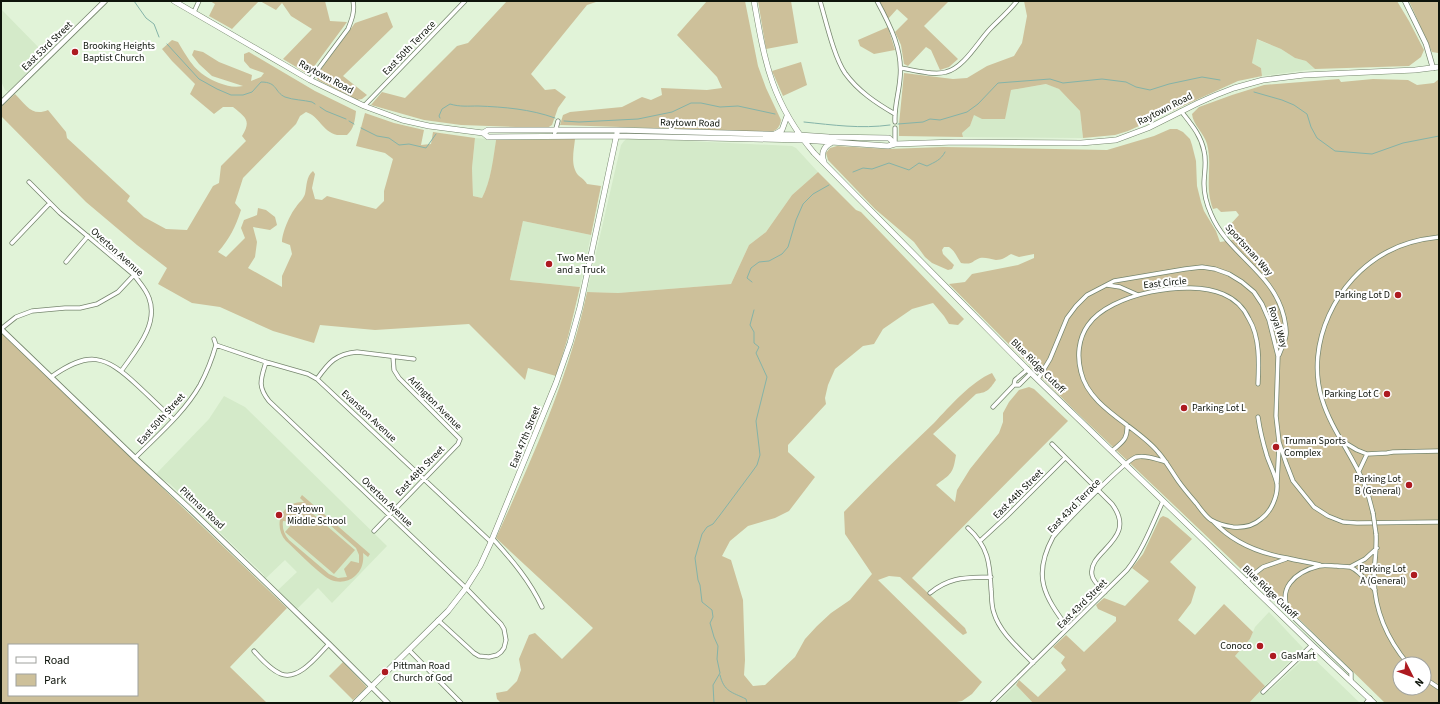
<svg xmlns="http://www.w3.org/2000/svg" width="1440" height="704" font-family="'Source Sans 3',sans-serif">
	<rect width="100%" height="100%" fill="#e1f3d8"/>
	<path fill="#d4eac9" d="M1 9 46 55 8 92 5 90 1 81Z
		M1256 39 1281 49 1295 58 1306 61 1315 69 1262 76 1261 68 1252 63Z
		M1047 84 1059 89 1080 111 1083 138 963 137 962 133 970 126 974 114 1011 90Z
		M475 138 496 140 493 164 487 187 482 198 473 196 472 168Z
		M628 138 792 146 796 148 818 172 792 195 766 232 749 245 731 284 618 293 587 292 621 145 624 141Z
		M523 221 591 235 580 287 510 280Z
		M224 396 245 407 387 546 332 603 318 588 296 610 277 591 297 572 285 560 265 579 263 574 170 484 155 475 209 419Z
		M1269 612 1303 648 1265 686 1269 691 1309 654 1360 703H1249L1265 686 1235 656 1250 639 1255 627Z
		M1016 685 1033 703H997Z"/>
	<path fill="#cdc09a" fill-rule="evenodd" d="M210 1H259L232 29 209 16 215 4Z
		M260 1H325L330 21 347 22 310 72 306 73 283 59 312 29 291 16 282 3 276 10Z
		M507 1H599L587 5 531 74 545 90 555 89 566 97 558 108 552 125 547 128 461 125 424 120 371 105 382 92 405 98 457 46 468 43Z
		M707 1H745L758 66 766 88 781 120C780 127 777 130 771 132L560 125 563 115 570 112 622 107 642 97 651 100 662 95 661 88 707 90 722 88 717 77 677 35Z
		M758 1H791L798 43 766 49Z
		M879 1H949L924 26 958 59 949 67 940 70 931 50 926 47 908 66 904 64 901 45 895 32 908 19 897 9 888 19Z
		M1024 1H1397L1409 21 1424 50 1421 57 1409 66 1315 69 1306 61 1295 58 1281 49 1257 39 1252 63 1261 68 1262 76 1238 81 1128 131 1115 135 1083 138 1080 111 1059 89 1046 84 1011 90 1005 119H982L974 115 970 126 962 133 963 137 899 136V124L904 73 953 79 967 78 987 66 1014 56 1022 43 1027 16Z
		M1409 1H1439V52L1438 53 1432 52Z
		M387 12 393 27 343 76 367 95 362 99 357 100 318 80 316 76 355 23Z
		M888 27 895 50 874 54 860 46 858 40Z
		M172 40 178 42C190 62 196 74 219 83 228 86 234 88 243 86L212 76 199 64 192 55 194 50 203 52 219 62 252 75 251 81 261 77 264 73 250 68 244 61V54L249 52 315 91 356 111C355 120 354 129 347 135 343 135 340 135 337 135 323 132 319 116 306 112L300 116 296 124 243 178 235 203 241 210C235 228 230 238 218 252L226 257 245 238 241 228 244 220 257 215 258 208 266 210 275 217 277 225 270 230 253 227 257 242 255 257 248 268 282 287V276L292 254 290 245 282 242C282 233 290 214 296 207 299 202 303 200 305 194 307 185 306 177 313 171L315 174 312 188 315 199 322 200 327 196 376 209 384 201V191L393 159 385 153 356 146 365 113 394 123 424 130 421 145 431 144 433 132 475 138 472 168 473 196 482 198C491 180 493 160 496 140L575 139C574 150 570 165 578 175 581 178 584 179 587 184L601 186 591 235 523 221 510 280 580 287 568 337 556 376 528 368 525 380 469 324 375 330 320 325 314 343 273 331 220 307 192 303 158 284 167 268 137 245 86 202 1 116V107L15 94C26 105 32 117 48 110L66 132 67 138 130 196 127 201 144 217 166 229 187 230 213 186 219 183 221 166 246 141 242 136C252 120 245 117 233 107H223L214 114 190 94 195 84 172 61 162 49Z
		M801 62 807 85 783 96 772 71Z
		M1339 79 1341 82 1373 79 1408 80 1417 85 1434 83 1439 79V703H1385L1295 615 1283 609 1072 408 949 284 965 282 972 274 1018 265 1034 258V254L1019 257 1011 254C1006 257 1002 260 996 260 990 259 985 257 980 258 971 261 974 265 961 263 957 257 955 251 949 247H944L942 250 943 254 954 265 952 269 948 270 932 263 925 257 914 242 875 209 828 160 826 153 830 148 837 146 888 149 943 147 1107 150 1154 136 1170 129H1177L1183 132 1190 139 1192 145 1196 161 1197 186 1201 202 1204 211 1216 231 1220 242 1233 240 1228 233V227L1239 215 1236 211 1221 212 1217 208 1213 209C1204 185 1213 167 1207 144 1204 133 1193 125 1192 114L1199 107 1232 95 1264 85ZM1400 664H1424V688H1400Z
		M818 172 856 210 861 212 964 319 958 325 949 324 944 316 933 303 912 309 883 329 874 344 863 346 835 369 828 385 825 398 826 404 788 445V452L815 477 789 511 775 518 748 526 730 541 722 556 731 560 743 600 745 660 744 675 753 686 765 685 795 657 805 639 817 626 831 613 850 600 872 574 845 534 844 512C873 481 904 452 934 423 949 407 972 381 992 373L996 380C989 390 988 392 976 394L933 434 956 455C953 474 951 474 936 485L955 502 957 490 970 469 999 433 1003 422V413L1009 402 1019 390 1029 387 1034 389 1068 421 912 578 965 628 967 633 963 635 957 630 900 577 889 576 878 580 982 682 972 694 962 701 951 703H501L497 699 496 693 507 691 517 681 521 670 519 659 529 635 535 633 562 659 593 628 496 538C532 459 569 377 587 292L618 293 731 284 749 245 766 232 792 195Z
		M1 332 287 608 230 667 267 703H1ZM9 645H137V695H9Z
		M302 495 370 554 368 557 363 553C364 562 362 570 355 576 349 582 339 583 331 580 320 575 296 550 286 541 272 525 282 501 304 502L300 498ZM301 506 307 507 313 510 356 548 359 555V563L351 561 344 569 347 577 338 578 329 574 289 540C284 534 282 528 283 521L291 522 298 515 295 507Z
		M306 508 355 550 334 574 285 532Z
		M1163 516 1168 518 1192 539 1170 562 1196 587 1191 603 1178 620 1195 635 1224 604 1253 632 1250 639 1235 656 1265 686 1249 703H1033L1016 685 1019 680 1038 697 1066 670 1061 663 1065 657 1053 647 1066 635 1084 652 1116 621V617L1098 609 1096 605 1104 598 1125 606 1149 581 1132 568 1143 554 1160 518Z
		M343 662 366 686V688L353 700 329 676Z"/>
	<g fill="none" stroke-linecap="round" stroke-linejoin="round">
		<path stroke="#84b3a8" stroke-width="1" d="M134 1 146 18 154 24 159 37
			M167 44 199 79 217 89 231 95H243L252 92 261 82C278 82 274 92 285 97 293 100 304 100 312 102L315 104
			M1254 92 1282 100 1294 105 1307 114 1311 127 1317 138 1335 151 1372 154 1403 143 1439 136
			M320 107 326 111 346 119
			M440 118 439 116 442 109 450 104C460 107 468 106 478 106 504 107 530 109 555 118
			M349 121 354 124
			M564 121 579 122 638 119 672 112 691 103H701L720 107 738 106 775 114
			M804 122C833 125 861 129 890 125
			M898 124 923 122 930 119 940 120 967 112 978 104 998 83 1050 79 1063 83 1102 79 1126 82 1136 87 1150 90 1169 84 1202 77 1220 80
			M361 128 377 136 389 138 399 145 409 144 426 148 436 134
			M853 172 863 168 872 169 889 163 909 170 919 163 927 166C935 162 941 160 945 152
			M752 282 747 278 751 268 759 262 769 261 782 254 788 247 796 220 803 204 813 194 829 185
			M720 675C724 692 732 692 746 699L747 703
			M714 703 713 685 720 673 717 659 718 646 714 637 710 623 713 617 712 610 702 602 700 585 698 580 695 558 702 534 707 527 713 524 720 515 752 472 757 465 760 455 756 421 767 377 756 353 759 347 754 343V332L750 325 754 310"/>
		<g stroke="#76866e" stroke-width="5">
			<path id="minor" d="M820 1C826 21 834 57 845 73 858 91 876 103 895 114
				M877 1C890 25 903 50 900 78 899 93 894 107 895 122
				M194 12 199 1
				M901 68C913 70 934 76 946 72 964 68 979 40 991 28 1000 19 1009 11 1017 1
				M310 80 348 29C352 19 355 11 353 1
				M364 106 465 1
				M1181 111C1191 124 1201 135 1204 151 1207 162 1204 173 1204 184 1204 194 1207 205 1211 214 1228 255 1273 271 1284 317 1285 323 1287 330 1286 335 1285 342 1281 349 1279 355
				M895 128V144
				M554 136 558 121
				M29 182 60 213 134 275C139 282 146 289 149 298 159 324 136 350 122 370
				M12 243 50 203
				M66 262 88 236
				M1107 285 1120 287 1138 295
				M1 329 16 317 32 311 65 308H80L97 304 118 292 134 275
				M214 339 216 345
				M216 345 266 362 308 374 317 379 491 542
				M266 362C261 379 257 386 269 401L466 588 501 624 504 629 506 640 504 648 501 652 497 655 489 657 479 656 474 653 438 620
				M1028 369 1015 380 1014 385H1019L1031 373
				M51 377C89 350 105 355 137 385 149 396 161 408 173 419
				M317 379C329 362 336 354 357 352L414 359
				M1038 379 1050 359 1067 318 1076 306 1087 295 1114 281 1185 269 1202 267 1215 269 1229 274 1242 282 1254 292 1262 304 1269 320 1278 356 1276 416 1279 442 1286 463 1293 481 1314 507 1328 516 1343 522 1357 523 1439 522
				M993 407 1014 385
				M1258 417C1260 431 1263 443 1267 456 1270 465 1275 474 1277 484 1278 496 1271 512 1261 519 1253 526 1244 528 1233 527 1226 526 1218 524 1211 520 1205 516 1200 508 1196 503 1190 496 1184 489 1179 482 1172 472 1166 461 1158 452 1137 426 1089 408 1081 372 1077 357 1078 339 1088 325 1110 293 1189 279 1223 294 1235 299 1244 308 1249 319 1260 337 1259 363 1258 384
				M1342 441 1357 450 1367 454
				M1052 444 1112 504C1139 540 1087 551 1092 575 1093 582 1100 587 1105 592
				M1112 451C1122 442 1128 440 1127 425
				M135 458C158 435 184 413 200 385 207 372 212 359 216 345
				M1359 471 1367 454 1387 453 1393 452 1439 451
				M1277 483 1279 447
				M1373 513C1370 502 1368 491 1363 481 1351 453 1331 429 1322 399 1305 344 1336 279 1387 252 1403 243 1421 239 1439 237
				M1213 521C1233 543 1258 553 1287 558 1298 561 1309 562 1320 565
				M968 528C988 546 990 563 991 589 992 597 991 605 994 613 1000 633 1019 648 1033 663
				M374 531 458 444 460 439 399 378 394 370 393 357
				M1376 534C1377 549 1374 564 1374 580 1375 611 1388 640 1408 664
				M493 539C512 560 530 581 542 607
				M980 541 1006 517 1065 458
				M1350 567 1365 559 1377 548
				M1246 582 1254 574 1263 567 1286 559
				M930 593C951 576 966 578 991 577
				M1068 628C1044 596 1032 576 1053 537 1063 525 1124 461 1136 457 1146 455 1156 459 1166 462
				M409 650 461 703
				M254 651C261 659 271 670 281 674 299 681 318 655 329 644
				M1424 678 1439 688
				M1351 681V673L1291 615C1275 589 1295 572 1319 566 1324 565 1332 566 1337 566 1341 567 1346 566 1350 567 1360 571 1368 583 1375 590
				M1263 692 1312 645
				M992 703 1127 570C1143 550 1152 525 1163 501
				M1366 703 1370 698"/>
		</g>
		<g stroke="#76866e" stroke-width="6">
			<path id="tertiary" d="M1405 1 1426 44 1433 68
				M1 103 105 1
				M1 329 135 458 191 510 329 644 388 703"/>
		</g>
		<g stroke="#76866e" stroke-width="6">
			<path id="secondary" d="M174 1 310 80 364 106 402 120 429 126 483 133 488 130H617L799 135 829 137 889 138 895 144
				M754 1C765 64 772 103 814 153L1031 373 1312 645 1374 703
				M483 133 488 137 617 136 803 140 888 146 895 144 956 142 1081 143 1116 140 1148 128 1198 103 1216 95 1234 88 1263 80 1304 75 1415 70 1439 67
				M775 134 782 130 787 116
				M824 162C821 154 823 147 831 143
				M355 703 448 611 466 588 480 566 491 542 556 383 570 343 580 307 617 133"/>
		</g>
		<use href="#minor" stroke="#fff" stroke-width="3.5"/>
		<use href="#tertiary" stroke="#fff" stroke-width="4.5"/>
		<use href="#secondary" stroke="#fff" stroke-width="5"/>
		<g stroke="#76866e" stroke-width="5" stroke-linecap="butt">
			<path id="minor-bridge" d="M1373 513 1376 534"/>
		</g>
		<use href="#minor-bridge" stroke="#fff" stroke-width="3.5"/>
	</g>
	<g fill="#ad1a20" stroke="#fff" stroke-width="1.5">
		<circle cx="75" cy="52" r="4"/>
		<circle cx="549" cy="264" r="4"/>
		<circle cx="1398" cy="295" r="4"/>
		<circle cx="1387" cy="394" r="4"/>
		<circle cx="1184" cy="408" r="4"/>
		<circle cx="1276" cy="447" r="4"/>
		<circle cx="1409" cy="485" r="4"/>
		<circle cx="279" cy="515" r="4"/>
		<circle cx="1414" cy="575" r="4"/>
		<circle cx="1260" cy="646" r="4"/>
		<circle cx="1273" cy="656" r="4"/>
		<circle cx="385" cy="672" r="4"/>
	</g>
	<g text-anchor="middle" dominant-baseline="central" stroke-width="4" stroke-linejoin="round" paint-order="stroke">
		<g font-size="10" fill="#0e140b" stroke="#fff">
			<text transform="translate(47 46) rotate(-44)">East 53rd Street</text>
			<text transform="translate(409 48) rotate(-46)">East 50th Terrace</text>
			<text transform="translate(326 77) rotate(28)">Raytown Road</text>
			<text transform="translate(1165 109) rotate(-27)">Raytown Road</text>
			<text transform="translate(690 123) rotate(1)">Raytown Road</text>
			<text transform="translate(1249 250) rotate(48)">Sportsman Way</text>
			<text transform="translate(117 252) rotate(42)">Overton Avenue</text>
			<text transform="translate(1165 283) rotate(-6)">East Circle</text>
			<text transform="translate(1278 327) rotate(72)">Royal Way</text>
			<text transform="translate(1038 366) rotate(45)">Blue Ridge Cutoff</text>
			<text transform="translate(435 403) rotate(45)">Arlington Avenue</text>
			<text transform="translate(369 416) rotate(43)">Evanston Avenue</text>
			<text transform="translate(161 419) rotate(-48)">East 50th Street</text>
			<text transform="translate(525 437) rotate(-68)">East 47th Street</text>
			<text transform="translate(420 471) rotate(-46)">East 48th Street</text>
			<text transform="translate(1018 494) rotate(-45)">East 44th Street</text>
			<text transform="translate(387 502) rotate(44)">Overton Avenue</text>
			<text transform="translate(1074 506) rotate(-46)">East 43rd Terrace</text>
			<text transform="translate(202 508) rotate(43)">Pittman Road</text>
			<text transform="translate(1270 592) rotate(44)">Blue Ridge Cutoff</text>
			<text transform="translate(1082 604) rotate(-45)">East 43rd Street</text>
		</g>
		<g font-size="10" fill="#0e140b" stroke="#fff" text-anchor="start">
			<text x="83" y="46">Brooking Heights<tspan x="83" dy="12">Baptist Church</tspan></text>
			<text x="557" y="258">Two Men<tspan x="557" dy="12">and a Truck</tspan></text>
			<text x="1390" y="295" text-anchor="end">Parking Lot D</text>
			<text x="1379" y="394" text-anchor="end">Parking Lot C</text>
			<text x="1192" y="408">Parking Lot L</text>
			<text x="1284" y="441">Truman Sports<tspan x="1284" dy="12">Complex</tspan></text>
			<text x="1401" y="479" text-anchor="end">Parking Lot<tspan x="1401" dy="12">B (General)</tspan></text>
			<text x="287" y="509">Raytown<tspan x="287" dy="12">Middle School</tspan></text>
			<text x="1406" y="569" text-anchor="end">Parking Lot<tspan x="1406" dy="12">A (General)</tspan></text>
			<text x="1252" y="646" text-anchor="end">Conoco</text>
			<text x="1281" y="656">GasMart</text>
			<text x="393" y="666">Pittman Road<tspan x="393" dy="12">Church of God</tspan></text>
		</g>
	</g>
	<rect width="1440" height="704" fill="none" stroke="#0e140b" stroke-width="4"/>
	<rect x="8" y="644" width="130" height="52" fill="#ffffff" stroke="#9fa19d"/>
	<rect x="16" y="657" width="20" height="6" fill="#ffffff" stroke="#9fa19d"/>
	<text x="44" y="664" font-size="12" fill="#0e140b">Road</text>
	<rect x="16" y="674" width="20" height="12" fill="#cdc09a" stroke="#9fa19d"/>
	<text x="44" y="684" font-size="12" fill="#0e140b">Park</text>
	<g transform="translate(1412 676) rotate(132)"><circle r="19" fill="#ffffff" stroke="#9fa19d"/>
	<path d="M0-3L7 15L0 10L-7 15Z" fill="#ad1a20"/>
	<text y="-6" font-size="11" font-weight="bold" text-anchor="middle" fill="#0e140b">N</text>
	</g>
</svg>
